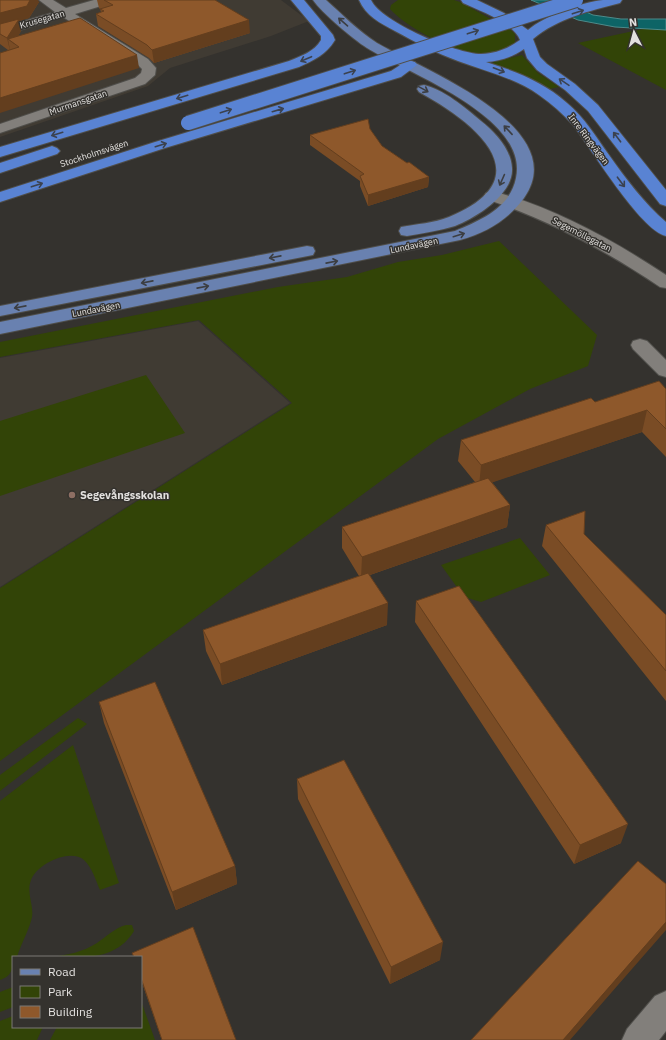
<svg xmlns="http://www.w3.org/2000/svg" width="666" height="1040" font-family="'IBM Plex Sans',sans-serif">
	<rect width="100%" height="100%" fill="#34322e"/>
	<path fill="#403b33" d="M0 0H281L309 21 271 36 170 68 148 86 0 137Z
		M198 321 290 403 0 587V358Z"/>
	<path fill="#324407" d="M398 0H454L460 2 511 30 515 34V43C490 74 410 32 390 9L391 5Z
		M666 24V90L578 43Z
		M522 55 538 73 559 87 549 89 539 83 493 64V62Z
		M499 241 597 335 588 366 530 389 438 439 0 761V588L292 403 199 320 0 357V342L278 287 347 277 398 262 442 255Z
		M146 375 185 433 0 496V421Z
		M520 538 550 575 481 602 464 597 441 565Z
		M78 718 87 724 0 791V775Z
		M73 745 119 883 100 890C96 881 92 867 84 860 70 848 37 864 31 880 26 893 34 905 32 917 30 928 21 944 17 957H13C13 969 12 976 0 980V801Z
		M126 925H132L134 931C115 962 81 957 50 957 68 955 83 952 97 943 107 936 115 928 126 925Z
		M13 987V1007L0 1012V992Z
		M141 1001 155 1040H50L57 1027H141Z
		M13 1016V1027H43L37 1040H0V1021Z"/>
	<path fill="#0d6466" stroke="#4d8a8a" d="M531 0H559L593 15 621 19H666V30L615 27 578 20Z"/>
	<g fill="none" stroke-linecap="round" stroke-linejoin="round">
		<g stroke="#4f4e4a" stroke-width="2">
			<path id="minor" d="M39 0H53L66 8 94 0H113L111 3 75 14 148 59 156 68 155 75 145 84 0 133V124L135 78 141 73 142 69 138 65 63 17 0 36V28L55 12Z
				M492 191C554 207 613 240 666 275V288L660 287C605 250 549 220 486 199L484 196 486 193Z
				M640 339 647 341 666 360V377L659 375 633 349 631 345 633 341Z
				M666 991V1031L659 1040H622L627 1029 655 996Z"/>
		</g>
		<g stroke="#4f4e4a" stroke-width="2">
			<path id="major" d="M313 0H326C343 15 358 31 377 43 420 68 574 127 524 198 508 220 486 233 460 240L0 334V322L455 231C481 220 510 208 516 178 529 117 409 74 367 48 353 39 322 13 313 0Z
				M424 85C443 89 466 108 481 121 495 132 511 149 512 168 514 194 476 218 455 226 439 231 423 233 407 236L401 235 399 231 401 227C417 224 434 223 449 217 545 177 474 122 419 92L417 89 419 86Z
				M307 246 313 247 315 251 313 255 0 316V306Z"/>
		</g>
		<g stroke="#4f4e4a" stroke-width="2">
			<path id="highway" d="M291 0H304L333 35 335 40C326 55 314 60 299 67L0 157V147L289 61C301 56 314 52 321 40V36Z
				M359 0H371C381 22 457 54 481 54 497 53 507 49 520 40 514 23 478 10 463 3L461 0H477L504 13 528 30C544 16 583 2 603 0 609 0 616 0 622 0L620 3C590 11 558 18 533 39L540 57 547 64 575 84 598 105 666 190V206L660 204 588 111 565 90 537 70 527 58 524 49C513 57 500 61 486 62 515 71 544 82 567 103 584 117 596 137 609 155 626 179 644 203 666 222V236C640 230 591 148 573 125 563 114 552 104 539 95 515 78 485 71 458 61 436 53 415 42 395 31 380 23 366 16 359 0Z
				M410 61 415 62 417 65 401 77 165 148 0 202V192L155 142 391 71 405 62Z
				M52 146 57 148 60 151 57 154 0 173V163Z"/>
		</g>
		<use href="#minor" fill="#827f7b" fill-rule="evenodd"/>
		<use href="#major" fill="#6981b0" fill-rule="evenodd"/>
		<use href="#highway" fill="#5983d3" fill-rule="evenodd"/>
		<g stroke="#4f4e4a" stroke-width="16" stroke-linecap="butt">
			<path id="highway-bridge" d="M188 123 576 0"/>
		</g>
		<use href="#highway-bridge" stroke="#5983d3" stroke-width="14"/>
	</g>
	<path fill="#7a4c25" d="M0 0 39 2 29 18 19 21 21 31 18 36 139 68 8 50 0 44Z
		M97 0H215L250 33 154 63 149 58 98 26 96 14 101 12 100 9 99 8Z
		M370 129 382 146 407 163 429 177 428 187 368 206 360 186V181L310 145V135Z
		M666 389V457L642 432 492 482 510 505 507 527 370 575 387 625 222 685 206 651 203 630 359 576 342 548V527L475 482 458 461 461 440 595 402Z
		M546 525 584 534 666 615V701L542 546Z
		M416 601 621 843 574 864 415 622Z
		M99 702 235 866 237 884 176 910 104 723Z
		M297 779 440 960 390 984 298 799Z
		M141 957 236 1040H162L141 980Z"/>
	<path fill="#633e1e" d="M30 0H38L39 2 29 18 19 21 21 31 14 44 8 39 10 50V51L7 38 0 27V13Z
		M249 20 250 33 154 63 152 50Z
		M137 55 139 68 0 113V98Z
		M429 177 428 187 368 206V195Z
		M647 410 642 432 479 487 481 465Z
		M510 505 507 527 361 578 362 557Z
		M388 603 387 625 222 685 220 664Z
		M628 824 621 843 574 864 580 845Z
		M235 866 237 884 176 910 172 892Z
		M666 922V930L570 1040H563Z
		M443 942 440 960 390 984 391 967Z"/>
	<path fill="#8e582b" stroke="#633e1e" d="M0 0H30L27 6 0 13Z
		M104 0H215L249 20 152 50 147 45 96 14 104 11 100 9 113 5Z
		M80 18 137 55 0 98V53L19 47 8 39Z
		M19 19 7 38 0 34V24Z
		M368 119 370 129 382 146 407 163 409 162 429 177 368 195 360 176 364 174 310 135Z
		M659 381 666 389V429L647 410 481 465 461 440 591 398 595 402Z
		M488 478 510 505 362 557 342 527Z
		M585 511 584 534 666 615V671L546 525Z
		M368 573 388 603 220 664 203 630Z
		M459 586 628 824 580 845 416 601Z
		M155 682 235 866 172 892 99 702Z
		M344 760 443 942 391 967 297 779Z
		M638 861 666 884V922L563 1040H471Z
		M193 927 236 1040H162L141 978V957H134L132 953Z"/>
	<defs><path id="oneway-shaft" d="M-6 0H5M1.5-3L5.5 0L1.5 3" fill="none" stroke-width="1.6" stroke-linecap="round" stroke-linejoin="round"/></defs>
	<g stroke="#3b424f">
		<use href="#oneway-shaft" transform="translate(578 12) rotate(-18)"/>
		<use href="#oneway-shaft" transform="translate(473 32) rotate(-18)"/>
		<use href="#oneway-shaft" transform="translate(306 59) rotate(157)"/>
		<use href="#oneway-shaft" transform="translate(499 70) rotate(21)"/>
		<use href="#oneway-shaft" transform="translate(350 72) rotate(-18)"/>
		<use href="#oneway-shaft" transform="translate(564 82) rotate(-146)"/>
		<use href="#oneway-shaft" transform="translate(182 97) rotate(163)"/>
		<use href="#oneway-shaft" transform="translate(278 110) rotate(-16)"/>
		<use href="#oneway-shaft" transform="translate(226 111) rotate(-18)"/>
		<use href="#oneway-shaft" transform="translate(57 134) rotate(163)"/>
		<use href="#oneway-shaft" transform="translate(617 137) rotate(-127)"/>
		<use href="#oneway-shaft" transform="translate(161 145) rotate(-17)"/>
		<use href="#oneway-shaft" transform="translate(621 182) rotate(53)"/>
		<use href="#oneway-shaft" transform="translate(37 185) rotate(-18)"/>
	</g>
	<g stroke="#3c3e42">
		<use href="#oneway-shaft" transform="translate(343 22) rotate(-139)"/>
		<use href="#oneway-shaft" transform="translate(423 89) rotate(29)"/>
		<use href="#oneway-shaft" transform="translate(508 130) rotate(-133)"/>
		<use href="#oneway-shaft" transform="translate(502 180) rotate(114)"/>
		<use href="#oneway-shaft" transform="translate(459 235) rotate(-17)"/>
		<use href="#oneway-shaft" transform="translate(275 257) rotate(169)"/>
		<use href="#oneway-shaft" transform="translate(332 262) rotate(-11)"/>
		<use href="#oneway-shaft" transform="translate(147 282) rotate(169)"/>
		<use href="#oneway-shaft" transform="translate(203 287) rotate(-11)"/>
		<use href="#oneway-shaft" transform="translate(20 307) rotate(169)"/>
	</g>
	<circle fill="#8d6e63" stroke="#34322e" stroke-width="1.5" cx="72" cy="495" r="4"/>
	<g text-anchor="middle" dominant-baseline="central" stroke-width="3" stroke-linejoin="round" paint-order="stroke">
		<g font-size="9" fill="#e3e1df" stroke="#34322e">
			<text transform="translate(42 19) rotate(-16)">Krusegatan</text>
			<text transform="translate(78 102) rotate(-19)">Murmansgatan</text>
			<text transform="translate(589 139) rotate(53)">Inre Ringvägen</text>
			<text transform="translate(94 153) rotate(-18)">Stockholmsvägen</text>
			<text transform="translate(582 234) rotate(27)">Segemöllegatan</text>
			<text transform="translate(414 245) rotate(-12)">Lundavägen</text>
			<text transform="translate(96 309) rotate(-11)">Lundavägen</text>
		</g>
		<g font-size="11" font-weight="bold" fill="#e3e1df" stroke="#34322e" text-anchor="start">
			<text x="80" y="495">Segevångsskolan</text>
		</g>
	</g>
	<rect x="12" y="956" width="130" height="72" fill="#34322e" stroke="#7a7875"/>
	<rect x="20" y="969" width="20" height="6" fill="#6981b0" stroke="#7a7875"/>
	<text x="48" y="976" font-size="12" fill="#e3e1df">Road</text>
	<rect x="20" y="986" width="20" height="12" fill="#324407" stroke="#7a7875"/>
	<text x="48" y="996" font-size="12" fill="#e3e1df">Park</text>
	<rect x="20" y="1006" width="20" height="12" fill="#8e582b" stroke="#7a7875"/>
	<text x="48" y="1016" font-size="12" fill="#e3e1df">Building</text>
	<g transform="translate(634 32) rotate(354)" stroke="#34322e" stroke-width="3" paint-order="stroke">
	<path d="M0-3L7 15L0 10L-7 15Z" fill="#e3e1df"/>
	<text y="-6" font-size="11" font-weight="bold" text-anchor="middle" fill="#e3e1df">N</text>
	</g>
</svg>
